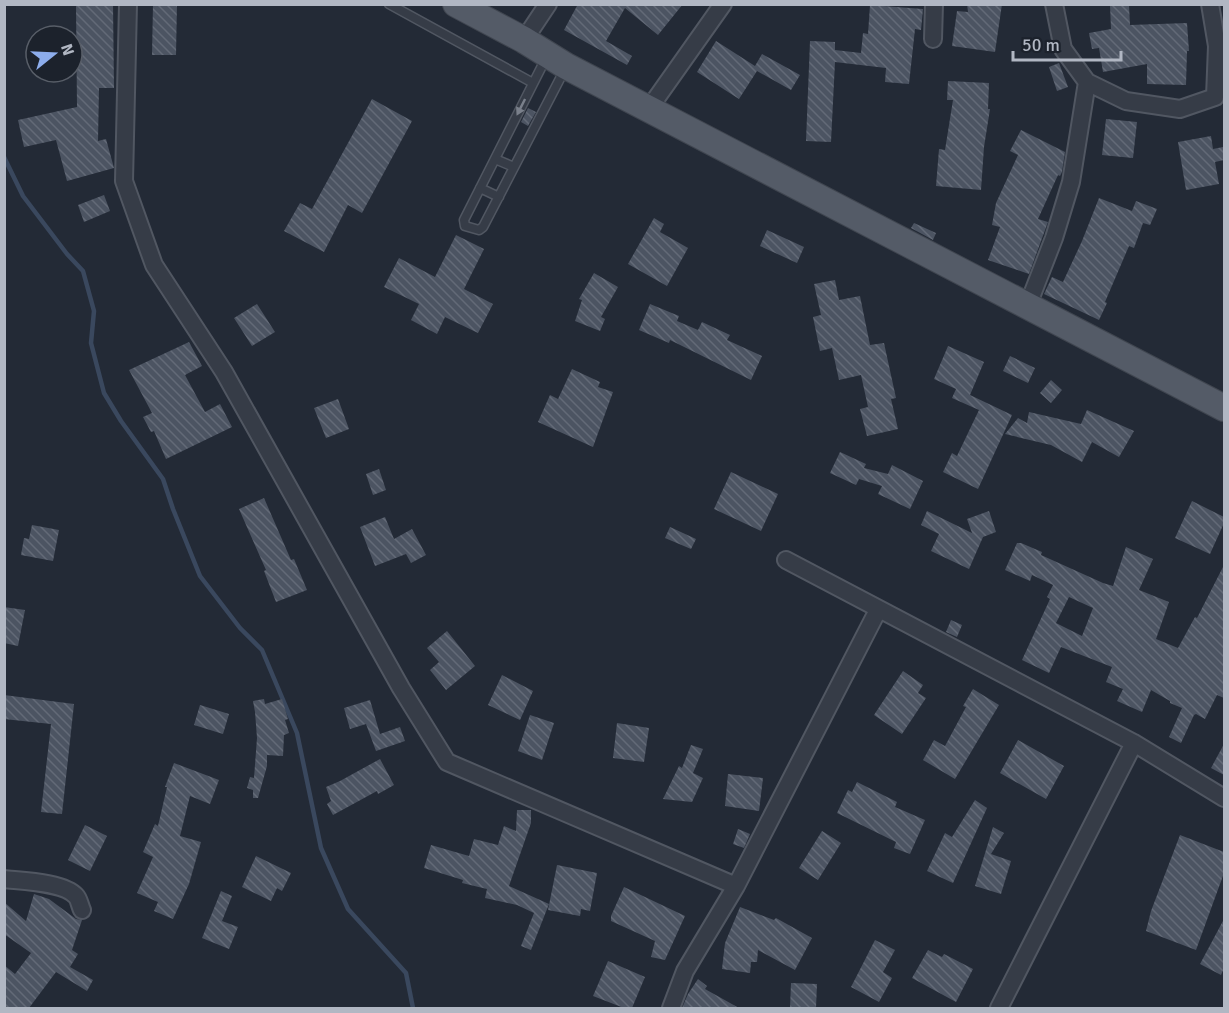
<svg xmlns="http://www.w3.org/2000/svg" width="1229" height="1013" font-family="Signika,sans-serif">
	<defs>
		<pattern id="building-back-hatch" width="6" height="6" patternUnits="userSpaceOnUse" patternTransform="scale(1.5)"><rect width="6" height="6" fill="#4c5462"/><path d="M-1 5l2 2M0 0l6 6M5-1l2 2" fill="none" stroke="#636a77"/></pattern>
	</defs>
	<rect width="100%" height="100%" fill="#232a36"/>
	<g fill="none" stroke-linecap="round" stroke-linejoin="round">
		<path stroke="#3a485e" stroke-width="4.5" d="M4 157 23 196 67 254 83 271 94 311 91 343 104 393 121 421 163 479 173 509 200 576 240 628 262 650 297 733 321 848 348 909 406 973 413 1008"/>
	</g>
	<path fill="url(#building-back-hatch)" fill-rule="evenodd" d="M76 4H113L114 88H99L98 141 106 139 114 168 67 181 56 140 24 147 18 120 77 107Z
		M153 4H177L176 55H152Z
		M578 4H683L658 35 625 8 606 41 632 56 627 65 564 30Z
		M967 4H1002L995 52 952 46 957 11 968 12Z
		M870 5 923 9 921 30 915 29 909 84 885 82 886 68 835 62 831 142 806 141 810 41 835 42V50L861 53 863 33 868 34Z
		M1110 5H1129L1130 25 1187 23 1189 51H1187L1186 85 1147 84V64L1103 72 1099 48 1092 49 1089 33 1111 29Z
		M716 41 755 66 762 54 800 75 791 90 757 71 739 99 697 72Z
		M1059 63 1068 87 1057 91 1049 67Z
		M948 81 989 83 988 109H990L984 147 981 190 936 186 939 149 945 150 953 100H947Z
		M372 99 412 121 362 213 348 205 324 252 284 231 300 203 312 209Z
		M528 108 536 112 528 126 521 122Z
		M1106 119 1137 122 1133 158 1102 155Z
		M1021 130 1065 152 1062 172 1060 176 1058 175 1038 219 1048 222 1029 274 988 260 1000 227 992 225 996 203 1018 155 1010 151Z
		M1211 136 1213 149 1223 147 1224 153V160L1215 162 1219 184 1186 190 1178 142Z
		M104 195 110 211 84 222 78 205Z
		M1099 198 1132 211 1136 201 1157 209 1150 225 1143 223 1134 248 1129 246 1105 302 1107 303 1099 320 1044 294 1052 277 1063 282 1082 241Z
		M654 218 664 224 660 232 688 248 667 286 628 264Z
		M914 223 936 233 933 240 911 228Z
		M767 230 804 247 797 263 760 246Z
		M456 235 484 249 464 289 493 304 478 333 445 317 437 334 411 320 419 304 384 287 399 258 435 277Z
		M594 273 618 287 601 317 605 319 600 331 575 321 582 300 579 299Z
		M835 280 839 300 860 296 870 345 884 343 896 398 891 399 898 429 867 436 860 409 868 407 861 375 839 380 832 348 820 351 813 317 821 315 814 284Z
		M257 304 275 332 252 346 234 318Z
		M650 304 679 316 677 321 698 330 702 322 730 335 727 340 762 356 751 380 670 340 669 343 639 330Z
		M189 342 202 366 185 375 205 412 220 404 232 427 166 459 154 431 151 432 143 417 152 413 129 370Z
		M948 346 984 362 970 395 1012 415 978 489 943 472 952 453 957 456 979 410 952 398 956 389 934 379Z
		M1010 356 1035 368 1028 383 1003 371Z
		M572 369 600 382 598 387 613 392 593 447 538 422 550 395 558 399Z
		M1051 380 1062 390 1051 403 1040 393Z
		M338 399 349 429 326 438 314 408Z
		M1087 410 1134 431 1119 457 1092 442 1082 462 1051 445 1005 434 1018 418 1027 423 1029 412 1081 424Z
		M840 452 866 464 864 468 888 474 892 465 923 481 910 509 878 494 882 486 859 479 856 485 830 473Z
		M379 469 386 490 373 495 366 474Z
		M731 472 778 494 761 531 714 509Z
		M264 498 291 560 294 559 307 590 276 602 264 571 266 570 239 509Z
		M1192 501 1224 517V523L1210 554 1175 538Z
		M927 511 972 533 967 519 989 511 996 532 983 537 969 569 931 551 939 534 921 525Z
		M385 517 394 539 412 529 426 555 411 563 406 554 375 566 360 527Z
		M32 525 59 530 53 561 21 555 24 538 29 539Z
		M670 527 696 539 691 549 665 538Z
		M1017 543H1021L1042 552 1041 555 1103 583 1113 586 1126 547 1153 559 1139 590 1169 602 1156 639 1178 648 1195 617 1197 618 1224 565V698L1217 695 1205 719 1196 714 1194 715 1181 743 1169 737 1182 708 1170 703V701L1151 690 1142 712 1117 701 1123 689 1106 682 1112 667 1061 647 1049 673 1022 660 1050 599 1047 597 1053 585 1032 575 1030 581 1005 570ZM1069 597 1093 608 1082 636 1056 623Z
		M4 607 25 610 18 646 4 643Z
		M951 620 962 625 957 637 946 632Z
		M447 631 475 666 446 690 430 670 439 662 427 648Z
		M903 671 923 685 918 693 926 698 902 734 874 715Z
		M502 675 533 691 520 720 488 705Z
		M973 689 999 705 955 779 923 760 934 740 945 746 966 707 963 706Z
		M4 695 74 704 62 814 41 812 51 724 4 719Z
		M264 699 265 704 282 699 288 719 285 720 289 733 284 735 283 756 267 755V766L258 798H253V790L247 788 250 777 254 778 257 738 255 712 253 701Z
		M370 700 380 734 400 727 405 741 376 751 366 724 350 729 344 708Z
		M200 705 229 714 223 734 194 725Z
		M530 715 554 723 542 760 518 751Z
		M617 723 649 728 644 762 613 758Z
		M1018 740 1064 766 1046 799 1000 773Z
		M1224 744V775L1211 768Z
		M691 745 703 749 693 773 703 778 692 802 663 799 679 766 682 768Z
		M380 759 394 785 378 794 377 791 333 815 327 804 331 801 326 787 340 781Z
		M174 763 219 780 210 804 190 796 180 836 201 842 189 884 173 919 154 911 158 902 137 893 153 857 143 852 155 824 158 826 167 787H165Z
		M728 774 763 778 759 811 725 806Z
		M857 782 897 802 895 807 925 820 910 854 894 848 896 842 837 813 848 790 852 792Z
		M975 800 987 808 953 883 927 871 945 833 952 837Z
		M517 810H531V823L509 886 549 904 531 950 521 946 534 913 517 905 485 898 487 889 462 883 463 880 424 868 431 845 469 856 474 839 498 845 504 826 516 831Z
		M85 825 107 836 90 871 68 860Z
		M993 827 1004 833 991 854 1011 861 1001 894 975 886Z
		M738 829 750 834 744 848 733 844Z
		M822 831 841 843 818 880 799 868Z
		M1180 835 1224 852V873L1196 950 1146 931 1151 911Z
		M256 856 291 873 282 891 277 888 271 901 242 887Z
		M557 865 597 873 590 911 581 909 580 916 548 910Z
		M624 887 685 916 665 960 651 957 655 941 611 921V916Z
		M221 891 232 896 222 921 238 927 229 949 202 938Z
		M34 894 49 899 76 919 82 920 72 950 78 954 70 967 93 980 87 991 56 972 29 1008H4V965L15 974 31 953 4 934V902L26 921Z
		M740 907 774 920 776 918 812 938 795 970 758 950 757 962H751L750 973 722 969 725 943Z
		M1224 919V968L1221 975 1200 964Z
		M875 940 895 950 883 972 892 978 879 1002 851 987Z
		M928 950 942 957 944 954 973 969 956 1002 912 978Z
		M608 961 645 977 632 1008H624L593 996Z
		M698 979 707 986 705 989 739 1008H682L688 994Z
		M791 983 817 984 816 1008H790Z"/>
	<g fill="none" stroke-linecap="round" stroke-linejoin="round">
		<g stroke="#515762" stroke-width="11">
			<path id="service" d="M389 4 533 83
				M546 58 464 220 465 226 479 230 483 227 565 69
				M495 159 514 167
				M480 188 499 197"/>
		</g>
		<g stroke="#515762" stroke-width="20">
			<path id="minor" d="M128 4 124 181 154 265 224 372 401 688 447 762 736 886
				M1054 4 1063 49 1087 82 1126 101 1180 109 1215 97 1217 46 1210 4
				M933 39 934 4
				M524 40 548 4
				M648 110 723 4
				M1028 305 1054 238 1071 182 1087 82
				M786 560 1134 743 1224 798
				M4 879C22 881 64 882 76 896 79 899 80 906 82 910
				M671 1008 685 971 736 886 878 610
				M999 1008 1134 743"/>
		</g>
		<g stroke="#404650" stroke-width="28">
			<path id="primary" d="M456 4 524 40 566 66 1224 408"/>
		</g>
		<use href="#service" stroke="#363c47" stroke-width="8"/>
		<use href="#minor" stroke="#363c47" stroke-width="16"/>
		<use href="#primary" stroke="#545b67" stroke-width="26"/>
	</g>
	<defs><path id="oneway-solid" d="M-6-.8H1V-3.2L6.5 0L1 3.2V.8H-6Z" transform="scale(1.5)"/></defs>
	<use fill="#7a808b" href="#oneway-solid" transform="translate(521 107) rotate(117)"/>
	<rect width="1229" height="1013" fill="none" stroke="#b1b7c3" stroke-width="12"/>
	<g transform="translate(54 54) rotate(72)"><circle r="28" fill="#1c222c" stroke="#585e68" stroke-width="1.5"/>
	<path d="M0-4.5L10 22L0 15L-10 22Z" fill="#8dadec"/>
	<text y="-9" font-size="16" font-weight="bold" text-anchor="middle" fill="#b1b7c3">N</text>
	</g>
	<path d="M1013 51v9h108v-9" fill="none" stroke="#b1b7c3" stroke-width="3"/>
	<text x="1022" y="51" font-size="18" fill="#b1b7c3" stroke="#1c222c" stroke-width="4.5" paint-order="stroke">50 m</text>
</svg>
